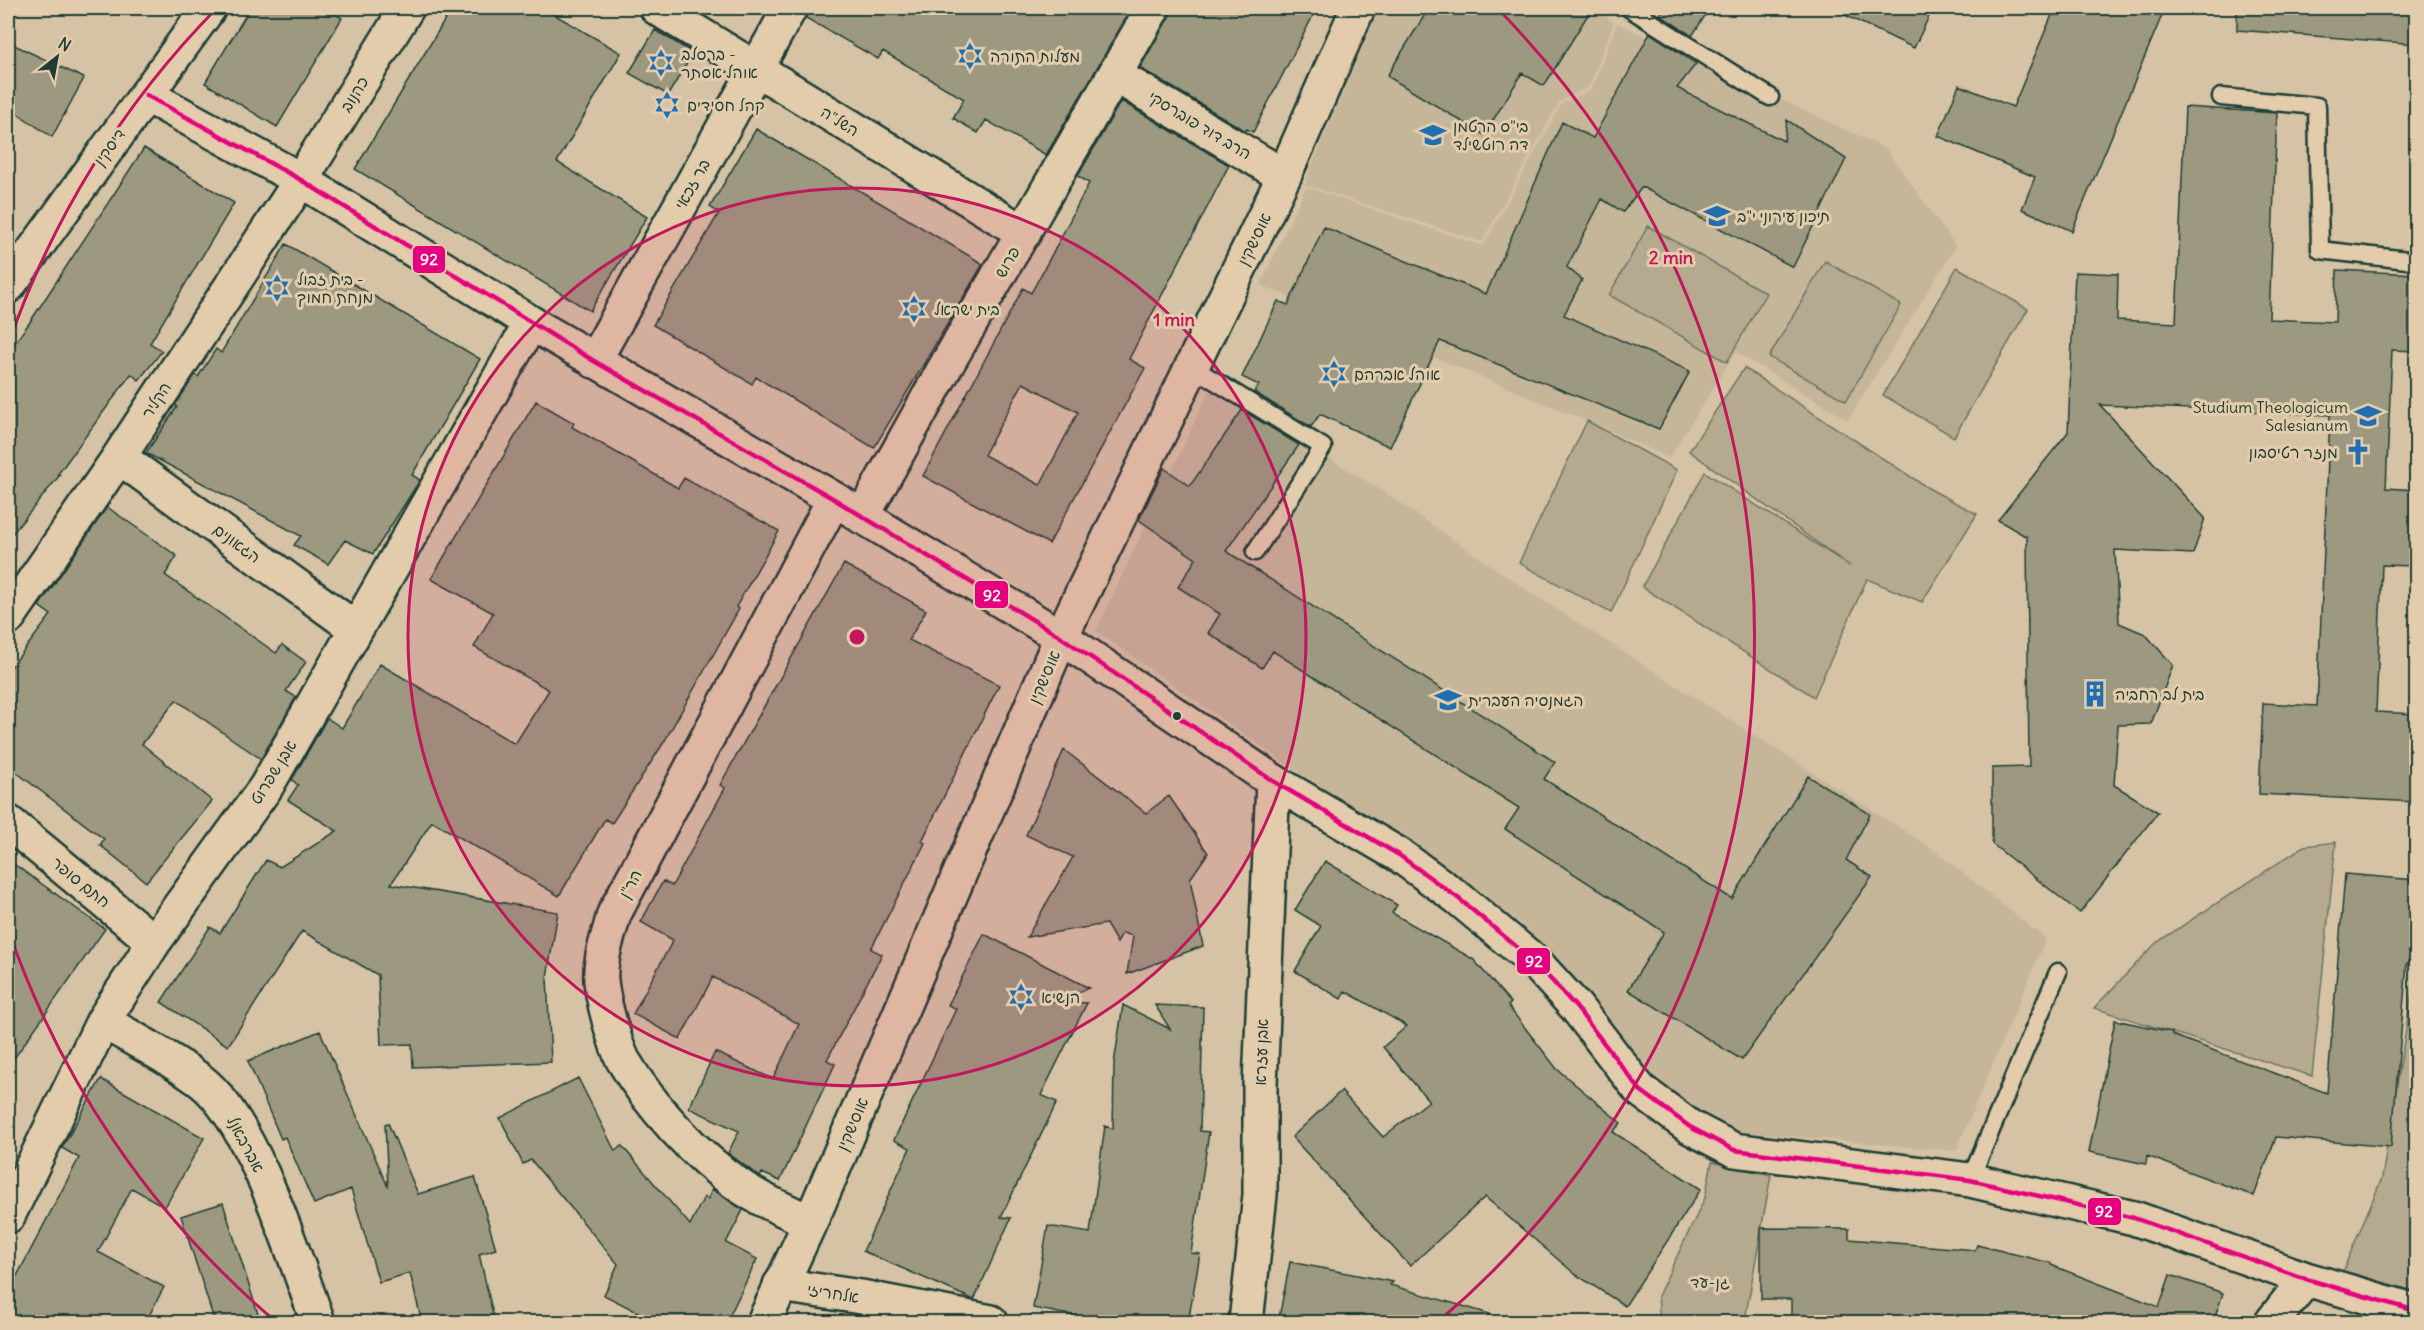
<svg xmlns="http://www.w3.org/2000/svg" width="2424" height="1330" font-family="Delius,'Playpen Sans Hebrew',sans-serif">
	<rect width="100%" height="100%" fill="#d6c3a5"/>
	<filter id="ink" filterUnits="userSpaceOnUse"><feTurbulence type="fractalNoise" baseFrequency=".0167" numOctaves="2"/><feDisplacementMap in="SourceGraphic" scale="12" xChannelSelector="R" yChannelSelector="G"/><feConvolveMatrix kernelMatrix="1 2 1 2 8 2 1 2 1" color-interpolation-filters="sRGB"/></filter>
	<g filter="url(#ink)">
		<path fill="#c5b69a" d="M1378 8H1595L1614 23 1589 87 1560 101 1482 242 1305 185 1310 169Z
			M1617 23 1885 148 1956 246 1848 420 1736 352 1669 458 1587 421 1260 285 1306 187 1483 246 1562 103 1591 90Z
			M1212 385 1387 494 1531 593 1930 847 2046 939 1956 1151 1731 1131 1669 1101 1639 1066 1592 1001 1526 928 1423 850 1295 770 1096 631Z"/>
		<path fill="#b5aa90" stroke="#6a7462" stroke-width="1.5" d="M1648 226 1766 293 1727 362 1609 295Z
			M1825 261 1901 305 1846 401 1769 357Z
			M1957 267 2028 309 1954 437 1883 395Z
			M1744 368 1928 488 1977 514 1922 602 1867 579 1814 697 1642 587 1705 472 1850 566 1689 451Z
			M1587 421 1677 470 1611 613 1519 563Z
			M2336 842 2312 1076 2094 1008 2156 943 2304 846Z
			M2415 973H2416V1291L2341 1275 2382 1178Z
			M1712 1162 1771 1175 1746 1314 1742 1322H1660L1658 1296 1705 1198Z"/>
		<path fill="#9d9981" stroke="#1f3d34" stroke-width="1.5" fill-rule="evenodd" d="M250 8H325L342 18 277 127 205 83Z
			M452 8H543L621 53 557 162 647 217 590 311 355 169Z
			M809 8H1132L1046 155 986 120 978 133 953 118 964 99 883 51 878 59 806 18Z
			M1172 8H1317L1253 132 1247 129 1246 131 1140 68 1169 17Z
			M1429 8H1592L1544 86 1522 73 1484 135 1387 76Z
			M1664 8H1710L1692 36 1660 15Z
			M1830 8H1933L1914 48Z
			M2055 8H2165L2072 231 2022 209 2035 177 1938 136 1959 85 2013 107Z
			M2237 8H2416V44L2237 30Z
			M655 30 693 53 668 95 629 73Z
			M1650 33 1696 64 1677 88 1784 141 1787 120 1846 159 1793 267 1642 187 1623 212 1602 199 1567 267 1582 280 1564 315 1690 371 1659 429 1440 341 1390 447 1320 414 1311 427 1254 392 1259 385 1242 377 1278 301 1288 305 1324 227 1486 294 1562 122 1593 138Z
			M8 42 84 78 52 137 8 107Z
			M1121 101 1229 165 1129 359 1145 368 1049 544 923 476 1023 288 1031 293 1057 245 1089 183 1078 176ZM1023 383 1078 412 1040 485 984 455Z
			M2185 107 2277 113 2269 319 2335 322 2337 270 2416 274V351L2392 350 2386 488 2416 490V566L2382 565 2376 712 2416 714V802L2259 794 2263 703 2317 706 2330 415 2100 405 2205 518 2193 554 2115 550 2119 623 2145 634 2173 665 2151 724 2118 725 2114 785 2158 812 2080 913 1992 844V768L2029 767 2027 537 1998 520 2068 432 2075 272 2118 274 2117 320 2176 323Z
			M756 129 983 264 874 448 756 377 752 384 653 325 719 213 710 207Z
			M144 148 234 203 150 343 162 351 139 380 131 374 58 474 60 475 8 539V352L30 322Z
			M286 244 480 359 412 475 420 480 373 554 345 540 328 564 294 545 301 536 146 453 177 407 175 405 195 375 198 377 216 349 221 353Z
			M536 401 574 423 572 427 678 488 684 478 779 531 736 607 739 609 664 742 612 823 605 819 559 896 432 821 391 884 558 912 547 977 551 1062 413 1067 412 1044 381 1045 378 975 302 931 228 1046 161 1002 210 927 220 933 266 860 280 867 337 831 288 800 298 785 292 780 327 718 342 728 380 664 515 744 549 690 474 647 493 613 431 579Z
			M1242 410 1299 445 1226 551 1555 762 1544 779 1732 899 1808 776 1870 814 1846 860 1872 877 1742 1060 1628 990 1664 932 1505 829 1519 808 1273 651 1262 668 1208 633 1220 614 1178 587 1196 559 1139 520 1164 468 1190 486Z
			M107 507 177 556 165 575 276 653 282 645 306 662 286 691 296 697 261 759 176 700 142 744 212 801 146 882 100 845 104 839 8 766V671L51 615 39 606Z
			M844 564 926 610 909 640 999 685 922 841 925 843 871 949 882 954 827 1060 835 1064 780 1181 762 1173 760 1177 728 1153 739 1131 689 1108 715 1052 773 1079 799 1024 713 977 680 1039 633 1014 673 940 641 922 663 881 672 886 725 788 720 785Z
			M1064 750 1146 813 1169 796 1208 853 1190 879 1203 946 1127 974 1133 936 1122 933 1117 943 1106 924 1027 937 1073 857 1026 835Z
			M8 860 105 929 8 1067Z
			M1325 861 1397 905 1392 913 1473 959 1511 1003 1508 1006 1557 1069 1621 1123 1613 1132 1701 1189 1625 1306 1575 1274 1485 1197 1410 1266 1292 1137 1341 1091 1383 1137 1429 1101 1383 1047 1407 1026 1345 991 1341 999 1295 971 1321 926 1295 910Z
			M2345 874 2416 880V964L2407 963 2391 1147 2276 1137 2254 1196 2147 1156 2146 1164 2089 1152 2115 1020 2172 1032V1035L2327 1093Z
			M984 934 1089 988 1050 1002 1087 1003 1041 1095 1057 1102 1001 1217 1011 1218 974 1300 863 1251 910 1148 894 1140 956 1009 948 1005Z
			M1123 1005 1170 1029 1155 1005 1203 1007 1200 1131 1209 1132 1191 1253 1200 1254 1188 1323H1111L1033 1308 1048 1226 1090 1233 1105 1126 1113 1129 1114 1064Z
			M320 1031 388 1187 385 1124 388 1123 418 1194 475 1177 496 1249 479 1254 495 1323H422L410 1273 379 1282 351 1189 314 1204 285 1137 281 1139 248 1061Z
			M578 1078 615 1151 622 1146 690 1225 704 1197 708 1199 712 1189 743 1210 726 1243 757 1259 726 1323H659L604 1295 618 1264 531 1160 523 1164 500 1118Z
			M101 1079 204 1138 165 1207 132 1188 98 1252 164 1287 145 1323H8V1293L79 1158 62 1148Z
			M223 1203 258 1314 232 1323H215L181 1216Z
			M1761 1228 1849 1229V1239L1975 1250 1977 1245 2051 1263V1265L2159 1307 2170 1275 2223 1293 2213 1323H1791V1299H1761Z
			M1290 1262 1393 1282 1390 1285 1490 1314 1489 1323H1278Z"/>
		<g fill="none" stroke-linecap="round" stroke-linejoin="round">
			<g stroke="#1f3d34" stroke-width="21">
				<path id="service" d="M1629 8 1770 97
					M2221 97 2317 106 2320 250 2416 261
					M1192 367 1323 447 1255 552
					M1970 1180 2058 972"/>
			</g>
			<g stroke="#1f3d34" stroke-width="38">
				<path id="minor" d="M657 8 1024 233
					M1115 75 1284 176
					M146 95 301 180 531 323 834 499 1061 637
					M8 286 209 8
					M594 361 790 8
					M119 457 356 629
					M862 517 943 371 1153 8
					M8 618 119 457 301 180 407 8
					M1273 781 1399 855 1458 898 1535 962 1576 1007 1640 1090 1690 1127 1734 1150 1970 1180 2134 1218 2306 1279 2416 1311
					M8 822 154 942
					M103 1021C135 1040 171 1058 201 1081 253 1121 295 1259 318 1322
					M8 1216 103 1021 154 942 266 787 531 323
					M809 1222C787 1210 761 1201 740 1186 696 1156 650 1106 623 1060 614 1042 603 1001 601 981 599 959 609 935 614 914L834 499
					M780 1285 861 1297 991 1322
					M2272 1322 2306 1279"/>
			</g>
			<g stroke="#1f3d34" stroke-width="38">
				<path id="tertiary" d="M1061 637 1273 781 1260 1085V1195L1246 1322
					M764 1322 818 1205 1061 637 1284 176 1358 8"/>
			</g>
			<use href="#service" stroke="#e2ccac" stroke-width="16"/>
			<use href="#minor" stroke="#e2ccac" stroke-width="33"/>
			<use href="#tertiary" stroke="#e2ccac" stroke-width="33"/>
			<g stroke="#e2ccac" stroke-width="9">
				<path id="bus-1" d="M146 95 301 180 594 361 834 499 1061 637 1273 781 1399 855 1458 898 1535 962 1576 1007 1640 1090 1690 1127 1734 1150 1970 1180 2134 1218 2306 1279 2416 1311"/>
			</g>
			<use href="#bus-1" stroke="#e5007d" stroke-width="4.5"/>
		</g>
	</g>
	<circle cx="857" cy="637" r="449" fill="#c2185b" fill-opacity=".12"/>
	<g fill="none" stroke="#c2185b" stroke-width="3">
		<circle cx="857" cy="637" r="449"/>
		<path d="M274 1320A898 898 0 0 1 8 929M8 345A898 898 0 0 1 217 8M1497 8A898 898 0 0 1 1440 1320"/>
	</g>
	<defs>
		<g id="synagogue-bare" transform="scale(2.07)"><path d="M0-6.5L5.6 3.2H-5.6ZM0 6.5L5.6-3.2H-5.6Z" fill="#1f6fb2" stroke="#e2ccac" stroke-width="2.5" paint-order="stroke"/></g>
		<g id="school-bare" transform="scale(2.07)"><path d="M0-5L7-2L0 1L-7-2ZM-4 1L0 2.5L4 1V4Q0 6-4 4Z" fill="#1f6fb2" stroke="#e2ccac" stroke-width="2.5" paint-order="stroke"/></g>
		<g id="university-bare" transform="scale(2.07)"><path d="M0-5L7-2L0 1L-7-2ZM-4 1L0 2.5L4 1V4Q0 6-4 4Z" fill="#1f6fb2" stroke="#e2ccac" stroke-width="2.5" paint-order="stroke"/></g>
		<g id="church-bare" transform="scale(2.07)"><path d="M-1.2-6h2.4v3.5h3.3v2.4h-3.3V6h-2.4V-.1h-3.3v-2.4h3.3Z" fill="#1f6fb2" stroke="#e2ccac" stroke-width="2.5" paint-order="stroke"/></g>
		<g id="building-bare" transform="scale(2.07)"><path d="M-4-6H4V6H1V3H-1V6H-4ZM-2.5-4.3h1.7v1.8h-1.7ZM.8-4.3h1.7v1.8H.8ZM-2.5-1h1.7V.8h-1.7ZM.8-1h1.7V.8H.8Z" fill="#1f6fb2" stroke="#e2ccac" stroke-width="2.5" paint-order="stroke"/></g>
	</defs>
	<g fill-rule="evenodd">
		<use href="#synagogue-bare" x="970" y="56"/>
		<use href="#synagogue-bare" x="661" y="63"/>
		<use href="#synagogue-bare" x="667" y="105"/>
		<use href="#school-bare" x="1433" y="135"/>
		<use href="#school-bare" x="1717" y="216"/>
		<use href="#synagogue-bare" x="277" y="288"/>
		<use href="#synagogue-bare" x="914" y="309"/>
		<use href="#synagogue-bare" x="1334" y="374"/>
		<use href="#university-bare" x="2368" y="416"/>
		<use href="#church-bare" x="2358" y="452"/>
		<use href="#building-bare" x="2095" y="694"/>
		<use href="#school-bare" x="1448" y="700"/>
		<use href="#synagogue-bare" x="1021" y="997"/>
	</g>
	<circle fill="#1f3d34" stroke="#e2ccac" stroke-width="2" cx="1177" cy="716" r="5"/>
	<g text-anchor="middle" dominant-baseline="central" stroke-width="6" stroke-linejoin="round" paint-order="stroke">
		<g font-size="16" fill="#1f3d34" stroke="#e2ccac" text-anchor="start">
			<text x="681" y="54">ברסלב -<tspan x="681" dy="18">אוהל אסתר</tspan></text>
			<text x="990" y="56">מעלות התורה</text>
			<text x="687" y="105">קהל חסידים</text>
			<text x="1453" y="126">בי"ס הרטמן<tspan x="1453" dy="18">דה רוטשילד</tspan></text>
			<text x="1737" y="216">תיכון עירוני י"ב</text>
			<text x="297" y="279">בית זבול -<tspan x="297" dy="18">מנחת חמוך</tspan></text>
			<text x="934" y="309">בית ישראל</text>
			<text x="1354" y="374">אוהל אברהם</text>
			<text x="2348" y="407" text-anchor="end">Studium Theologicum<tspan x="2348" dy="18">Salesianum</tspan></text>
			<text x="2338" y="452" text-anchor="end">מנזר רטיסבון</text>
			<text x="2115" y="694">בית לב רחביה</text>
			<text x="1468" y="700">הגמנסיה העברית</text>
			<text x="1041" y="997">הנשיא</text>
		</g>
		<g font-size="16" fill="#1f3d34" stroke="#e2ccac">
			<text transform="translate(354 94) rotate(-58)">כהנוב</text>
			<text transform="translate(840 121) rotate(32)">השל"ה</text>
			<text transform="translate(1200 125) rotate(31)">הרב דוד פוברסקי</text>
			<text transform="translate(109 147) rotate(-54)">דיסקין</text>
			<text transform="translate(692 184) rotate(-61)">בר זכאי</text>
			<text transform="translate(1254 239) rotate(-64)">אוסישקין</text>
			<text transform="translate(1007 262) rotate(-60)">פרוש</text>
			<text transform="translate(156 400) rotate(-57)">הקליר</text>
			<text transform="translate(237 543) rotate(36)">הגאונים</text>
			<text transform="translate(1044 677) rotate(-67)">אוסישקין</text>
			<text transform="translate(273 772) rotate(-58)">אבן שפרוט</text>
			<text transform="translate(81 882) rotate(39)">חתם סופר</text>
			<text transform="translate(630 884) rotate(-62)">הר"ן</text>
			<text transform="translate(1261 1052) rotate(-88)">אבן עזרא</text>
			<text transform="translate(852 1124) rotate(-67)">אוסישקין</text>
			<text transform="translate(246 1144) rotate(62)">אברבאנל</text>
			<text transform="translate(833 1293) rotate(9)">אלחריזי</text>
		</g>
		<g font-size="16" fill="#264239" stroke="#e2ccac">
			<text x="1710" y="1282">גן-עד</text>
		</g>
	</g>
	<circle cx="857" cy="637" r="9" fill="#c2185b" stroke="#e2ccac" stroke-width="3"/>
	<g font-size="18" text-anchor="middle" font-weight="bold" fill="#c2185b" stroke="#e2ccac" stroke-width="6" stroke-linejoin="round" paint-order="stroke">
		<text x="1671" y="264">2 min</text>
		<text x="1174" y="326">1 min</text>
	</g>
	<g stroke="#e2ccac" stroke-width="2">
		<rect x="412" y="245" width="34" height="29" rx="6" fill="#e5007d"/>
		<rect x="974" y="580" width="35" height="29" rx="6" fill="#e5007d"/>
		<rect x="1516" y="947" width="35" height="28" rx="6" fill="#e5007d"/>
		<rect x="2087" y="1197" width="35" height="29" rx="6" fill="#e5007d"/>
	</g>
	<g font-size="16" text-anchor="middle" font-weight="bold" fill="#fff">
		<text x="429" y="265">92</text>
		<text x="992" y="601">92</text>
		<text x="1534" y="967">92</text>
		<text x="2104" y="1217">92</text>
	</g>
	<rect width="2424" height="1330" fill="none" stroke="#e2ccac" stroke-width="30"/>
	<rect x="15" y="15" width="2394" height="1300" fill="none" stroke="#1f3d34" stroke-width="2" filter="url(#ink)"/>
	<g transform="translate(57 57) rotate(31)" stroke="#e2ccac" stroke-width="4.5" paint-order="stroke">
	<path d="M0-4.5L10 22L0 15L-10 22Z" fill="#1f3d34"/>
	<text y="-9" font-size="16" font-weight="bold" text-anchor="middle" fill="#1f3d34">N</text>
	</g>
</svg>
